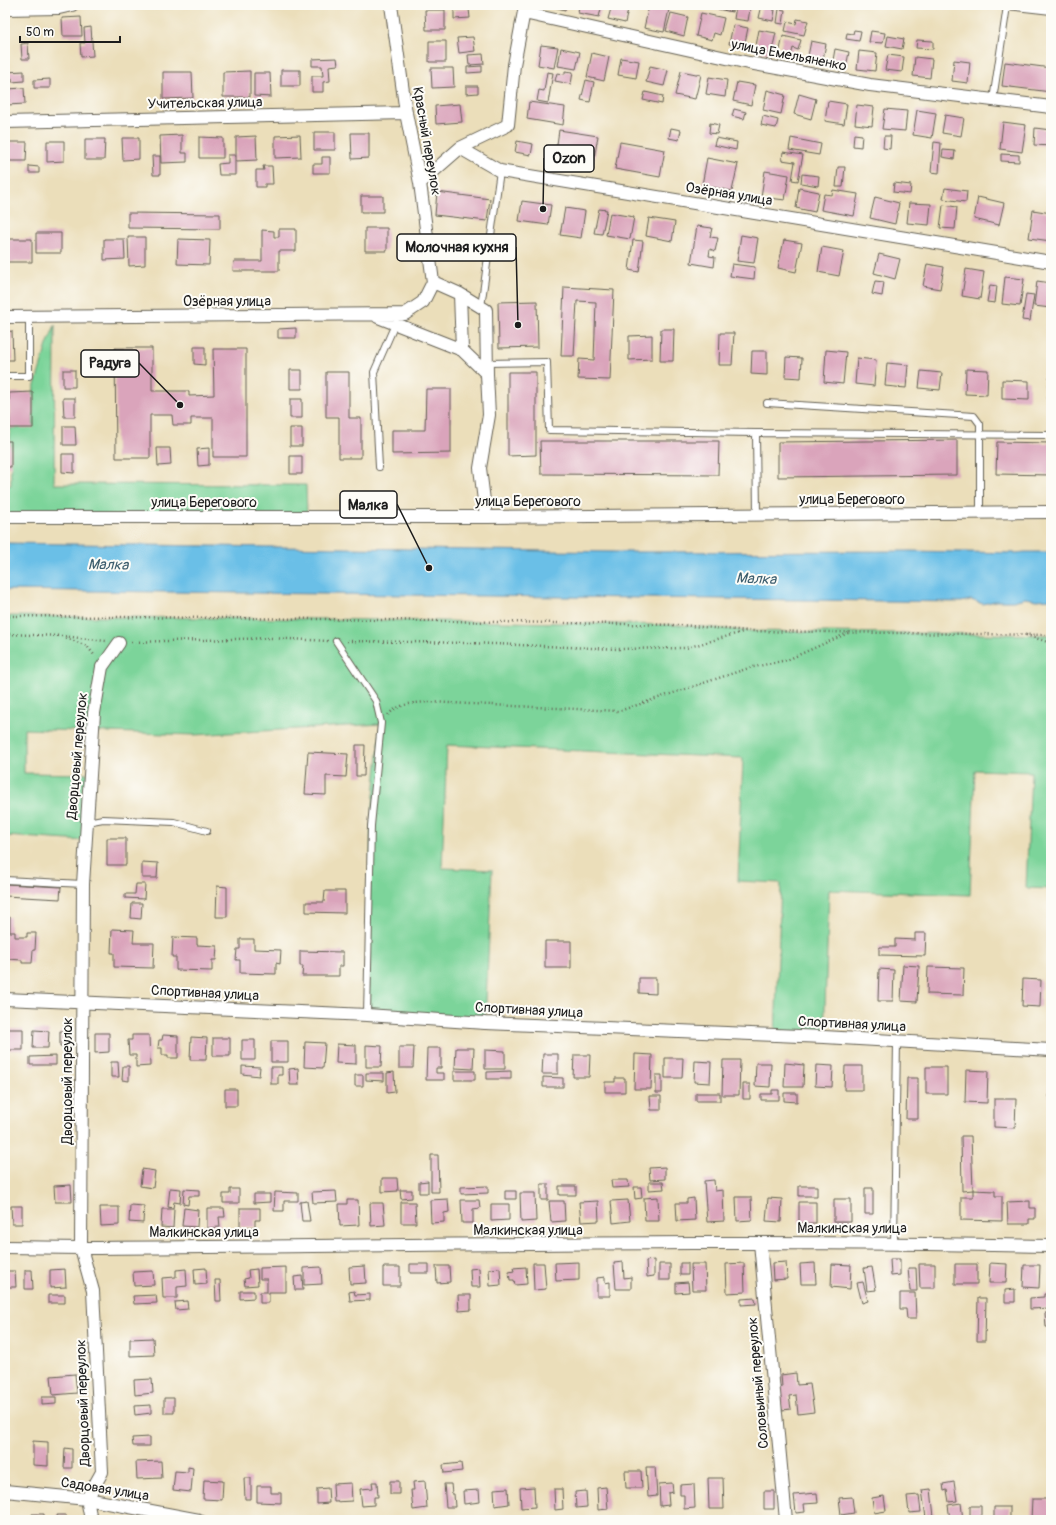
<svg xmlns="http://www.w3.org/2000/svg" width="1056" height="1525" font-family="Pangolin,sans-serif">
	<rect width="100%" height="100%" fill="#fdfcf7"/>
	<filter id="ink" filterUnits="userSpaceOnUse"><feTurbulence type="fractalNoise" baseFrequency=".025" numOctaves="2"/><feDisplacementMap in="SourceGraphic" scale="8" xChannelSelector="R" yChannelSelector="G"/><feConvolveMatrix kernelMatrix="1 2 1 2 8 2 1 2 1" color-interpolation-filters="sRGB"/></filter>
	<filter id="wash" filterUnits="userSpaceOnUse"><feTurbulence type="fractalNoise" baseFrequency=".012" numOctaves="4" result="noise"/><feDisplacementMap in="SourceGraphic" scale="16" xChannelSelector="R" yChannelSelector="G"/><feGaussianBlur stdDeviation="0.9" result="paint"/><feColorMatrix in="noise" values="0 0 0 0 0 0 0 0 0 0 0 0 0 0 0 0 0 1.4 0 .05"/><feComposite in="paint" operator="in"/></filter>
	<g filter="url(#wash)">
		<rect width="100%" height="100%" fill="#ebdeba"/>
		<path fill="#7bd49a" stroke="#4c785b" d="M55 325 54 484 306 485 307 517H5V486L11 485 10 428 33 427V392L47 345Z
			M12 616 321 619 680 625 748 631 1051 635V889L1026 888 1031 772 975 770 970 895 829 890 824 1037 775 1036 781 883 738 881 743 758 447 745 442 868 492 870 485 1023 367 1015 371 826 381 724 194 735 24 729V773L90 774 85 841 5 836V617Z"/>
		<path fill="#6bbfe7" stroke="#446e82" d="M5 543 619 552 910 551 1016 553 1025 552H1051V599L1037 600 1025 598 1013 601H995L983 604 971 600 961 602 5 590Z"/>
		<g id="blocks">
			<path fill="#daa4bb" d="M547 5H566L565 10Z
				M579 5H602L599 17 578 13Z
				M612 5H629L625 23 608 19Z
				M657 5H670L664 32 644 28 649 6 656 8Z
				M713 5H733L732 12 712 8Z
				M762 5H773L772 10H775L773 21 759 18Z
				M736 6 750 9 748 21 734 19Z
				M469 9 470 18 454 19V10Z
				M779 9 785 10 783 24 777 23Z
				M425 10H445V30H426Z
				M671 13 688 17 684 36 666 31Z
				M701 13 724 18 720 35 714 33 712 40 696 36Z
				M81 17 82 36H63L62 18Z
				M797 19 808 21 804 35 785 31 787 22 796 24Z
				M733 25 748 28 744 47 729 44Z
				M91 27 93 56 81 57 80 43H85L84 28Z
				M759 30 776 33 771 54 755 51Z
				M854 30 861 31 859 41 846 39 847 33 853 34Z
				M871 31 885 33 883 43 869 42Z
				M783 36 801 40 798 50 793 48 791 56 779 54Z
				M888 36 904 39 902 49 886 46Z
				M473 37 475 51 459 53 457 38Z
				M917 40 933 41V49L916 48Z
				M429 41H446V62H429Z
				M811 41 826 44 822 64 807 61Z
				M28 43 29 59H22L21 44Z
				M541 45 558 47 554 68 538 65Z
				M561 48 580 52 576 69 558 66Z
				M835 49 849 52 846 68 832 66Z
				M859 51 877 53 875 71 857 69Z
				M592 53 609 57 604 81 587 77Z
				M483 54 484 64 469 65 468 55Z
				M888 55 904 57 902 72 885 70Z
				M915 57 932 59 930 78 913 76Z
				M337 58 338 65 329 66 330 81 323 82V92H312V76H323L322 66H312V59Z
				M621 58 639 61 636 78 618 75Z
				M954 60 970 62 968 83 952 81Z
				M1005 62 1051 68V92L1002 86Z
				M482 66V72L467 73V67Z
				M650 66 668 70 664 86 646 82Z
				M431 68H453L454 87 432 88Z
				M281 70H300V86H281Z
				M24 71V81L12 82V78L6 79V72Z
				M250 71V97H223V72Z
				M565 71 573 72 571 84 555 81 557 73 565 74Z
				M681 71 701 75 695 99 675 95Z
				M163 72H192L193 98 163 99Z
				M547 72 553 73 548 103 537 101 539 90 544 91Z
				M254 73H270L271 97 254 96Z
				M709 77 727 80 725 97 706 94Z
				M50 79V88H34V80Z
				M586 80 594 82 590 102 581 100Z
				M737 82 755 85 751 105 733 101Z
				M466 86H478V93L466 94Z
				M24 88 25 104 7 105V89Z
				M767 90 785 95 781 114 763 110Z
				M645 92 663 96 662 104 643 100Z
				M799 94 816 99 811 119 794 114Z
				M828 101 847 104 844 124 825 121Z
				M529 102 565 107 563 125 527 119Z
				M460 104 462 122 436 124 435 106Z
				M857 105 874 107 872 126 855 124Z
				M734 109 746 112 744 119 732 116Z
				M885 109 907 111 905 131 882 129Z
				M917 110 936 113 932 138 913 135Z
				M945 115 964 118 961 136 942 133Z
				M763 116 778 120 776 128 761 125Z
				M1003 122 1026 125 1022 152 1000 149Z
				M710 123 719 125 717 134 709 133Z
				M671 128 681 130 679 140 669 138Z
				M1035 128 1051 130V146L1034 145Z
				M559 130 598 136 593 165 555 159Z
				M314 132H335V150H314Z
				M351 133H369V158L352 159Z
				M854 134 862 135 861 147 853 146Z
				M182 135V153H187V162L161 163 160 136Z
				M300 135 301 157 275 158V136Z
				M256 136 257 160 236 161V137Z
				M884 136H891L890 149 883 148Z
				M199 137 223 138V158H199Z
				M122 138H139V159L123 160Z
				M716 138 737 142 736 150 714 145Z
				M791 138 821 144 819 155 789 150Z
				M85 139H105L104 160H85Z
				M47 141H64V161L47 162Z
				M517 141 533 144 531 155 515 152Z
				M9 142H27L26 161H9Z
				M620 142 665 150 660 177 615 169Z
				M934 142 941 143 939 173 931 172Z
				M943 150 955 151 954 159 942 157Z
				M783 152 803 155 798 181 792 180 795 162 782 160Z
				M1001 154 1019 155V162L1001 161Z
				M228 155H235V175H219L218 164 228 163Z
				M152 156H160V175H153Z
				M322 157H330V173H313V164H322Z
				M707 158 738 164 732 191 702 185Z
				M29 166 39 167V173H29Z
				M263 166H272L273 184H265V187H256V170H264Z
				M838 167H845L843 187H836Z
				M765 171 789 175 785 200 761 197Z
				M802 174 819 176 818 186 801 183Z
				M894 183 911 185 910 194 893 192Z
				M799 188 819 192 815 212 796 208Z
				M945 188 967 191 966 202 943 199Z
				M833 190 858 194 854 216 821 210 824 194 832 195Z
				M437 192 490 199 487 221 435 215Z
				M361 196H383V212H361Z
				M875 197 899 203 895 224 870 218Z
				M978 197 1004 203 999 225 974 219Z
				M522 201 551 205 548 225 519 221Z
				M909 203 931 204 929 225 907 223Z
				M943 205 957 207 955 229 940 228Z
				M565 208 585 211 581 238 560 235Z
				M599 209 607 210 602 234 594 233Z
				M1033 210 1051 213V241L1029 238Z
				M128 213 220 214V229L128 228Z
				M610 213 634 217 630 239 606 235Z
				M649 218 675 222 672 241 646 236Z
				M697 226 712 228 710 237 718 238 715 251 710 249 709 256 715 257 714 267 691 263Z
				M365 228H387V251H365Z
				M279 229H296V251H279V271H233L234 261H262V230L274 231V237H279Z
				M36 233H61V253H36Z
				M741 235 758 238 754 263 737 261Z
				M128 237H145V265L129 266Z
				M5 239H32V262H5Z
				M104 239H124L125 259 104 260Z
				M178 239 210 240 209 265 177 264Z
				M633 240 643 241 639 272 629 270Z
				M784 240 802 243 796 272 778 268Z
				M822 247 844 251 839 276 818 272Z
				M879 254 900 259 895 279 874 273Z
				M732 264 755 267 754 279 730 276Z
				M927 264 944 267 940 289 923 286Z
				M966 269 984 272 980 299 962 296Z
				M1005 277 1024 279 1020 306 1002 304Z
				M875 281 884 282 882 296 872 294Z
				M1037 281 1051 283V308L1034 306Z
				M990 285 997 286 995 303 987 302Z
				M564 287 614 290 610 380 578 379 579 359 594 360 596 302 577 301 574 356H561Z
				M1026 294 1034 295 1030 321 1022 320Z
				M537 301 538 347 499 348 498 302Z
				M296 328V338H278V329Z
				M661 329H674L673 361H660Z
				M12 331 13 360H5V332Z
				M720 333H734L732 365H719Z
				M652 335V359L629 360V336Z
				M194 347H205V365L194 364Z
				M115 348H152V391H189V396L214 395 213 349H246V457H213V418H191V425H173L172 415H150V458H116Z
				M826 350 846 352 843 384 824 382Z
				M752 351H767V375L751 374Z
				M786 357 802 358 801 378 785 377Z
				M857 358 876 360 874 386 855 384Z
				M887 363 908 365 906 388 885 386Z
				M966 369 988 370 987 395 965 394Z
				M63 370H75V387H63Z
				M290 370H302V389H290Z
				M921 371 942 373 940 390 919 388Z
				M326 372H349V418H361V458H339V417H326Z
				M508 372H536V455L508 456Z
				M1049 377H1051V403H1047Z
				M1002 380 1029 381V400L1002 399Z
				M426 389H451V453L392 454V430H425Z
				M33 392V428H10L9 393Z
				M63 398H75V417H64Z
				M290 399H302V418H290Z
				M63 426H75L76 445H63Z
				M290 428H302V446H290Z
				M957 440V475L778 477V442Z
				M5 441H11V467H5Z
				M540 441H719L718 475 541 474Z
				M997 442 1051 443V475L996 474Z
				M157 448H170L171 465 158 466Z
				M209 448V465L198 466 197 449Z
				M62 454H74V473L62 472Z
				M290 456H302V474H290Z
				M356 745H365L364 776H356Z
				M308 752 348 754 346 777 326 776V795L305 794Z
				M107 838H126V865H107Z
				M142 862 158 863 157 878H142Z
				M5 884 61 887 60 899 5 896Z
				M136 884H145L144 899 125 898V894H135Z
				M217 886 227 887V917H216Z
				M325 891H345V913L306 912V902H324Z
				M132 903H142L141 919 131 918Z
				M5 917H10V932H15V937H27V933H36L35 950H33L32 963H22V960L7 959V962H5Z
				M112 929 134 930 133 943H154L153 968 114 967V953H111Z
				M915 933H926L925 956 879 955V947H895V939L915 940Z
				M173 937 197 938V945L217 946 216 960H212V971L176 970V957H172Z
				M240 939H254V949L281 950 280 964 276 963V974L240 973V960H236L237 949H240Z
				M545 941H571V968H545Z
				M300 951 343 952V966H339V976H302L303 966H300Z
				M903 965 919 966 917 1002 901 1001Z
				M928 967 964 968 963 995 927 994Z
				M879 969 894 970 893 1001H878Z
				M639 978H656V994L639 993Z
				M1023 979 1041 980 1040 1007 1022 1006Z
				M5 1029H23V1050H5Z
				M34 1030 49 1031 48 1048H33Z
				M60 1031H68V1046H60Z
				M95 1033H109V1052L95 1053Z
				M132 1035H149L150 1066 136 1067V1055H129L128 1040H132Z
				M163 1035 178 1036V1058H168V1055H162V1048H158L159 1040H162Z
				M191 1037 207 1038 206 1060H190Z
				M213 1038H230V1056H213Z
				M242 1040H255V1060H242Z
				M271 1041H288V1062H271Z
				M305 1042 325 1043 323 1068 304 1067Z
				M337 1044 356 1045V1064L336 1063Z
				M366 1045 382 1046 381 1067H366Z
				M399 1047H414L413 1068H399Z
				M427 1048H441V1068H436V1073H444V1080H426Z
				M456 1048H474L473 1069 455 1068Z
				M485 1050 505 1051V1069H485Z
				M543 1054H558V1074H542Z
				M635 1054 652 1055 651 1089H634Z
				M574 1055H590L589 1077H573Z
				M56 1056V1065H30V1057Z
				M665 1058H683L682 1078H665Z
				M723 1060H740L739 1095H722Z
				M695 1061 711 1062 710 1083 694 1082Z
				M111 1062H118L119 1077H111Z
				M756 1063H771L770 1087 755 1086Z
				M785 1063 804 1065 803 1087H784Z
				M816 1065 833 1066 832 1087 815 1086Z
				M123 1066H129V1081L122 1080Z
				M242 1066 260 1067 259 1076 242 1074Z
				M845 1066H862V1090H844Z
				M271 1067H282V1075H278V1084H271Z
				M926 1067H947V1094H926Z
				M298 1068 299 1085H290L289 1069Z
				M966 1070 988 1071 987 1103 965 1102Z
				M454 1071H475V1080H454Z
				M511 1071V1079H487V1072Z
				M394 1072 395 1092 387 1093V1073Z
				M366 1073H384V1081L366 1080Z
				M1050 1073H1051V1097H1049Z
				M355 1075H363V1086H355Z
				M656 1075H662V1093H656Z
				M543 1077 563 1078V1087H543Z
				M615 1078H625V1092H605V1082H615Z
				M907 1078H918V1119H906Z
				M743 1084H750V1099H743Z
				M225 1089H237V1106H225Z
				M772 1090H779V1100H761V1094H772Z
				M696 1093H720V1101H696Z
				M784 1093H797V1102L784 1101Z
				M650 1096H661V1110H651Z
				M994 1099H1016L1015 1128 994 1127Z
				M961 1136H971L973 1190 995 1191V1196H1002V1221L961 1220V1197H973V1190L962 1191Z
				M431 1155H438L439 1192H431Z
				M665 1167V1179L650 1180 649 1168Z
				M142 1169 155 1171 153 1188 140 1186Z
				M382 1178H397L398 1191 382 1192Z
				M611 1180H628L629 1187 612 1188Z
				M714 1180 715 1191 723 1190 724 1221 707 1222 704 1181Z
				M428 1181V1193H419V1182Z
				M649 1182H663L664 1189 649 1190Z
				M541 1184H548V1200H541Z
				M71 1185 72 1202H55L54 1186Z
				M488 1186V1193L461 1194V1187Z
				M559 1186H576V1195H559Z
				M799 1186H817V1196H799Z
				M634 1187H641L642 1198 635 1199Z
				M170 1188 181 1189 180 1203 174 1202 173 1208 168 1207Z
				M865 1188H873V1214H865Z
				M184 1189 199 1190V1196H189L188 1205 183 1204Z
				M230 1189H239V1203H223V1194H230Z
				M400 1190H412V1198L401 1199Z
				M336 1191 337 1202 313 1203 312 1192Z
				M505 1191H516V1199H505Z
				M275 1192 298 1193V1201H284V1211H274Z
				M520 1193H535L536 1221 521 1222Z
				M254 1194H270V1202L254 1203Z
				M658 1197 659 1221H645L644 1198Z
				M736 1197H751L752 1220 737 1221Z
				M694 1198 695 1220 677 1221 676 1203H687V1199Z
				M768 1198 782 1199 781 1222 766 1221Z
				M448 1199 449 1212 444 1213V1222L431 1223 430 1200Z
				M834 1199H851V1222H834Z
				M347 1200H358L359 1225 340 1226 339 1204H347Z
				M461 1200H479L480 1208 473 1209V1223H462Z
				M628 1200 630 1221 613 1223 611 1201Z
				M307 1201 310 1221H302L300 1202Z
				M549 1201H564L565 1221 551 1222Z
				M598 1201 599 1221 581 1222 579 1202Z
				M1030 1201V1208H1035V1219H1029V1224H1008L1007 1202Z
				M401 1202H415L416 1223H401Z
				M799 1202H816V1223H799Z
				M370 1203H383L385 1225 371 1226Z
				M491 1204H509V1220L491 1221Z
				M130 1205 144 1206 143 1223 129 1222Z
				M11 1206H22V1224H12Z
				M100 1207H119V1225L101 1226Z
				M184 1208 198 1210 197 1227 182 1226Z
				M207 1208H224L225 1217H219L220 1227 207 1228Z
				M240 1208H260V1220H255V1227H240Z
				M162 1209H174L173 1228 161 1227Z
				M890 1259H900V1275L891 1276Z
				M654 1260V1276L647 1277 646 1261Z
				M579 1262V1280L556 1281 555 1263Z
				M623 1262 624 1278 631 1277V1289H616L614 1263Z
				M786 1262 787 1279 773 1280 772 1263Z
				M533 1263H544L546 1289 534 1290Z
				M680 1263H688V1275H680Z
				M744 1263 745 1292 727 1293 726 1264Z
				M815 1263 816 1284H801L800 1264Z
				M990 1263 1007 1264 1006 1283H989Z
				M410 1264H429V1273H410Z
				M659 1264H670V1280H659Z
				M691 1264H705L706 1290H692Z
				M832 1264 851 1265 850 1289 831 1287Z
				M919 1264H935V1288H920Z
				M955 1264H977V1284H955Z
				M1024 1265H1040L1039 1288 1023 1287Z
				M365 1266 366 1283 350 1284 349 1267Z
				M436 1266H449L450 1282 437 1283Z
				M286 1267V1292H269V1303H260V1292H267V1279H260V1268Z
				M321 1267 322 1284 304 1285V1268Z
				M383 1267H400V1286H383Z
				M526 1267 527 1284 515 1285 514 1280H510L509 1272 514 1271 513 1268Z
				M872 1267 876 1290 867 1291 864 1268Z
				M206 1268 207 1284 195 1285 194 1269Z
				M479 1268 480 1287H471L470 1269Z
				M500 1268 501 1285 490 1286 489 1269Z
				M908 1268H916L917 1291H910Z
				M65 1269 66 1287 50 1288V1270Z
				M186 1269 187 1286 177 1287V1298H163L162 1278 176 1277V1270Z
				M257 1269 258 1285 245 1286 244 1279 249 1278 248 1270Z
				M25 1270H32L33 1289H25Z
				M5 1271H15L16 1287H5Z
				M153 1271 154 1285 134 1286 133 1272Z
				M302 1276 303 1290H295L294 1277Z
				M605 1277V1283L610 1282V1296H597V1278Z
				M215 1280H220L221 1301H216Z
				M688 1282 689 1292 676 1293V1283Z
				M863 1282 868 1301 862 1303 857 1283Z
				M1015 1289V1302H1005V1290Z
				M240 1291H254V1298L240 1299Z
				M354 1291 355 1295 370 1294V1300L350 1301 349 1292Z
				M900 1293H915L916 1319H907L906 1309H900Z
				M1044 1294H1051V1308L1030 1309V1298L1044 1297Z
				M48 1295H65V1303H48Z
				M156 1295 157 1303 134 1304 133 1296Z
				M458 1295H471V1310L459 1311Z
				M755 1298 756 1304 741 1305V1299Z
				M978 1298H986L985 1341H977Z
				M187 1301 188 1309 176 1310 175 1302Z
				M1045 1313H1051V1327H1046Z
				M153 1338 154 1355 130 1356V1339Z
				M796 1373 797 1385 810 1384 814 1412 798 1414 796 1395 789 1396 791 1409 782 1410 779 1387H782L781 1375Z
				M75 1374 77 1393 53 1395 51 1376Z
				M152 1379 153 1393 135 1395 134 1380Z
				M42 1397H56V1404L42 1405Z
				M164 1398H174V1413H164Z
				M151 1405V1413L135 1415 134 1406Z
				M150 1437V1446H133L132 1438Z
				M33 1441 48 1442V1466L33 1465Z
				M65 1448 72 1449V1468H64Z
				M161 1461 162 1478 137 1479 136 1462Z
				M461 1463 462 1471 444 1473 443 1465Z
				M188 1467 193 1468 191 1492 173 1490 175 1471 188 1472Z
				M646 1467H655L657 1496 648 1497Z
				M625 1471H641L642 1488H626Z
				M244 1478H251V1499H245Z
				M708 1478H723L724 1509H709Z
				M204 1480 223 1481 222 1500 203 1499Z
				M390 1481H399V1494H390Z
				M425 1481 427 1508 413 1510 411 1490H414L413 1482Z
				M372 1482H377L378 1497H374V1505L362 1506 360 1489 373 1488Z
				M954 1482 957 1501 949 1502 947 1490 944 1491 943 1484Z
				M351 1483 352 1501 334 1502 333 1484Z
				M672 1483 673 1492 668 1493 669 1505 660 1506 659 1484Z
				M444 1484H451L452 1494H454L455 1507H446Z
				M694 1484 695 1508 684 1509V1495H680V1485Z
				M257 1486H271V1493H281V1503L257 1502Z
				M534 1487 535 1507 521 1508 520 1488Z
				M606 1487 608 1509 598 1510 597 1488Z
				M328 1488 329 1503 317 1504V1489Z
				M508 1488 509 1504 495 1506 494 1489Z
				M554 1489H562L563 1509 555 1510Z
				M931 1489 934 1517 926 1518 922 1490Z
				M479 1490 480 1502 464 1504 463 1491Z
				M586 1491 587 1507 576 1508 575 1492Z
				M764 1491H774V1509H764Z
				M817 1493 818 1503 804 1504 805 1512 796 1513 794 1495Z
				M919 1495 921 1512 909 1513 907 1496Z
				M884 1496 886 1511 874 1513 872 1498Z
				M852 1497 854 1513 841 1515 839 1498Z
				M1032 1499H1051L1050 1520H1031Z
				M961 1503 963 1520H950L948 1505Z
				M970 1506H981V1518H970Z
				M994 1507H1010V1520L994 1519Z
				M32 1514H44V1520H32Z
				M57 1515H66V1520H58Z"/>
		</g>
	</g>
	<g filter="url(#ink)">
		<use href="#blocks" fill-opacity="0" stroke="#646053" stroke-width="1"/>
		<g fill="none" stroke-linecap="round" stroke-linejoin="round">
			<g stroke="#646053" stroke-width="8">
				<path id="service" d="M993 100 1007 6 1051 11
					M481 307 500 171
					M487 363 547 362 549 430 756 433 757 514
					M5 376H29V317
					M767 403 974 416 980 424V513
					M756 433 1051 435
					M379 467 374 372 396 322
					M336 641 376 701 381 723 371 826 367 1015
					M87 822 103 819 174 822 207 831
					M5 880 83 884
					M894 1243 897 1041"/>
			</g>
			<g stroke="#646053" stroke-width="14">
				<path id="minor" d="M391 5 406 113 420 183 433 282
					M5 9 59 8 72 5
					M524 13 749 63 870 85 1051 107
					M5 122 406 113
					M460 148 500 171 1051 262
					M420 183 460 148 508 125 514 65 525 6
					M433 282 460 294 462 350
					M460 294 486 310 487 374
					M5 317 405 314 423 302 433 282
					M378 317 462 350 487 374 489 415 480 468 486 517
					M5 517H486L1051 512
					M5 999 367 1015 485 1023 824 1037 1051 1050
					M760 1243 786 1520
					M5 1247 81 1248C404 1246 728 1239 1051 1246
					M5 1491 87 1499 199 1520
					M91 1520 87 1499 102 1472 93 1291 81 1248 83 884 87 822 94 713 102 667 119 643"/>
			</g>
			<path stroke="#646053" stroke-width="2.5" stroke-dasharray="1 3" stroke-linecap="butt" d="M5 617 12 616 321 619 680 625 748 631 1051 635
				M5 634 62 636 106 641
				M1026 635 1051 643
				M66 638 87 646 95 656
				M347 641 469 643 618 649 686 648 746 631
				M131 642 270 638 328 641
				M388 715C399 703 414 703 429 702L619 711 749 668 787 660 848 633"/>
			<use href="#service" stroke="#fff" stroke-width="6"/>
			<use href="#minor" stroke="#fff" stroke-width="12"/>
		</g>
	</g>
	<g text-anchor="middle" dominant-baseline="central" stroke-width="4" stroke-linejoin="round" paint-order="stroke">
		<g font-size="14" fill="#1c1c1c" stroke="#fdfcf7">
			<text transform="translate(789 55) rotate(11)">улица Емельяненко</text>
			<text transform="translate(205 103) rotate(-1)">Учительская улица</text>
			<text transform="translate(427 141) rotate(80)">Красный переулок</text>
			<text transform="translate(729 194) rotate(9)">Озёрная улица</text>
			<text x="227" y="301">Озёрная улица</text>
			<text x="852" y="499">улица Берегового</text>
			<text x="528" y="501">улица Берегового</text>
			<text x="204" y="502">улица Берегового</text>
			<text transform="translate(77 756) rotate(-85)">Дворцовый переулок</text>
			<text transform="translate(205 993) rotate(3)">Спортивная улица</text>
			<text transform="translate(529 1010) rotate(3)">Спортивная улица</text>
			<text transform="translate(852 1024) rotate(3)">Спортивная улица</text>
			<text transform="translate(67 1081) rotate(-90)">Дворцовый переулок</text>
			<text x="852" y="1228">Малкинская улица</text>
			<text x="528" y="1230">Малкинская улица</text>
			<text x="204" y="1232">Малкинская улица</text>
			<text transform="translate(758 1383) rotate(-95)">Соловьиный переулок</text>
			<text transform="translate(83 1403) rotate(-92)">Дворцовый переулок</text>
			<text transform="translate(105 1489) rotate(9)">Садовая улица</text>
		</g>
		<g font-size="15" font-style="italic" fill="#3c5d6d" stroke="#fdfcf7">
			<text transform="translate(108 565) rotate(1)">Малка</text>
			<text transform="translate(756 579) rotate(2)">Малка</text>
		</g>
	</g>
	<path fill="none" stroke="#1c1c1c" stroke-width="1.5" d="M543 209L544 158M518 325L516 247M180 405L139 363M429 568L397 504"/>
	<g fill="#1c1c1c" stroke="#fdfcf7" stroke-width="1.5">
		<circle cx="543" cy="209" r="4"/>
		<circle cx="518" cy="325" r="4"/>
		<circle cx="180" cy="405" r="4"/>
		<circle cx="429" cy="568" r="4"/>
	</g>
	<g fill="#fdfcf7" stroke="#1c1c1c" stroke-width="1.5">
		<rect x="544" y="145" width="50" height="27" rx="4"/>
		<rect x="397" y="234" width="119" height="27" rx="4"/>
		<rect x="81" y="350" width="58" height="27" rx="4"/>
		<rect x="340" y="491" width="57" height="27" rx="4"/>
	</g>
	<g font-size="15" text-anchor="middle" font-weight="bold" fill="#1c1c1c">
		<text x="569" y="163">Ozon</text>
		<text x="457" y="252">Молочная кухня</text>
		<text x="110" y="368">Радуга</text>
		<text x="368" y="510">Малка</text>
	</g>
	<rect width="1056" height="1525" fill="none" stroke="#fdfcf7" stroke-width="20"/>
	<path d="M20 36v6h100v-6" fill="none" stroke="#1c1c1c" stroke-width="2"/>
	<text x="26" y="36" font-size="12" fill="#1c1c1c" stroke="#fdfcf7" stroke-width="3" paint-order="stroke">50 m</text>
</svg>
